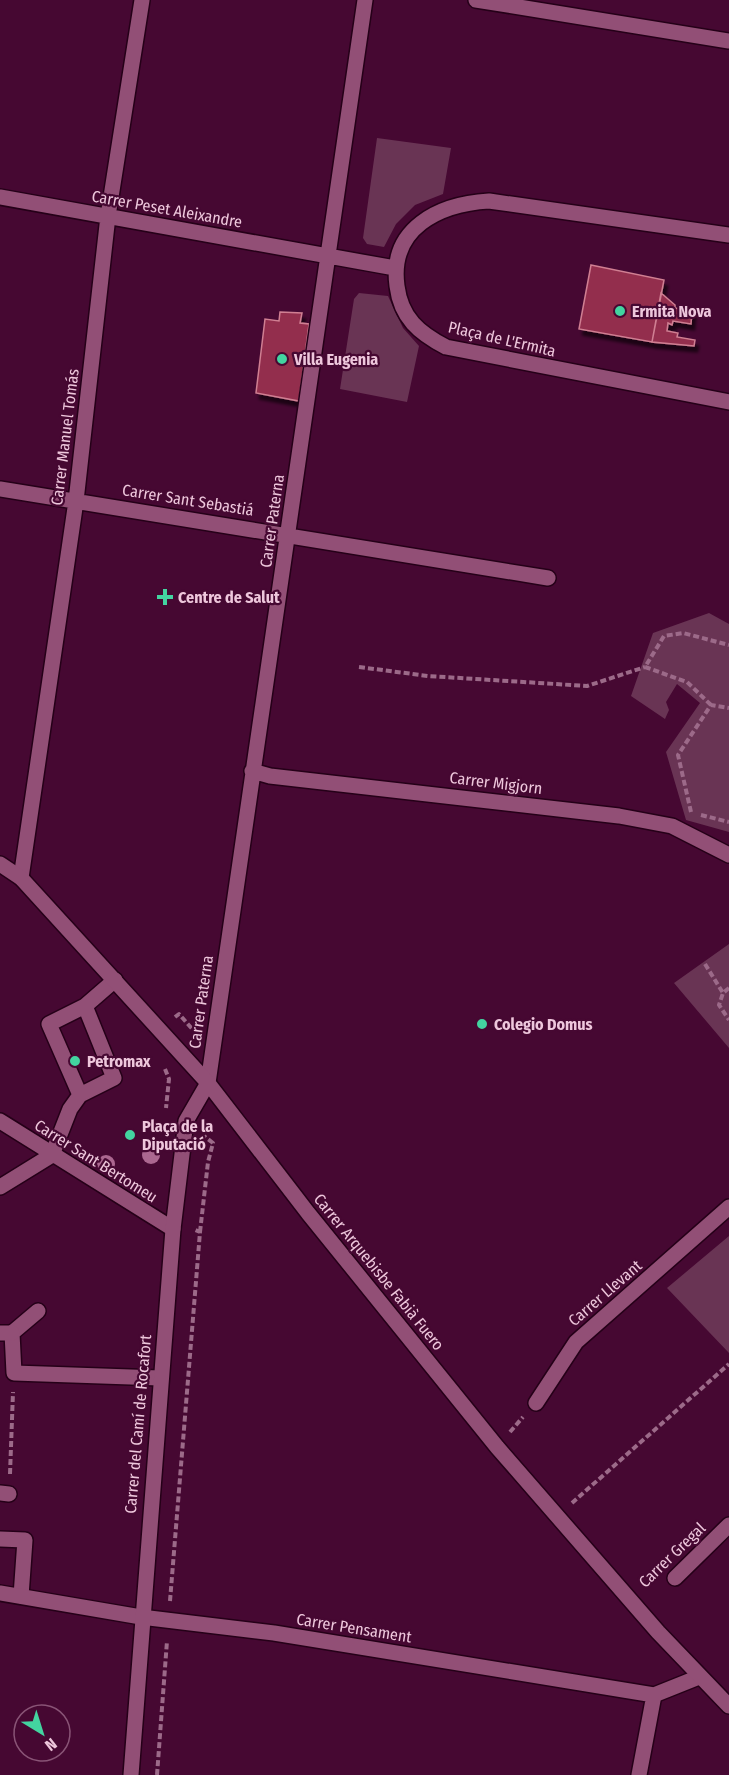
<svg xmlns="http://www.w3.org/2000/svg" width="729" height="1775" font-family="'Fira Sans Condensed',sans-serif">
	<defs>
		<filter id="shadow"><feDropShadow dx="3.5" dy="6" stdDeviation="1.5" flood-color="#0009"/></filter>
	</defs>
	<rect width="100%" height="100%" fill="#460832"/>
	<path fill="#693454" d="M377 138 451 148 443 194 415 205 396 224 384 247 367 244 363 238Z
		M359 293 388 296 403 328 419 346 407 402 340 389 354 299Z
		M709 613 729 624V832L686 820 666 752 700 703 677 684 666 702 669 710 665 719 631 696 653 633Z
		M729 944V1048L674 983Z
		M729 1236V1353L667 1288Z"/>
	<path fill="#932e4e" stroke="#d07f92" stroke-width="1.5" filter="url(#shadow)" d="M591 265 664 280 652 342 579 329Z
		M661 293 675 305V308L692 311 691 324 673 321 672 325 668 323 667 331 678 333 677 337 695 340 694 346 652 342Z
		M280 312 302 313 300 323 309 324 299 401 256 393 265 319 279 321Z"/>
	<g fill="none" stroke-linecap="round" stroke-linejoin="round">
		<g stroke="#250018" stroke-width="18">
			<path id="service" d="M80 1095 114 1078 85 1006
				M52 1155 70 1109 80 1095 49 1024 85 1006 115 980
				M0 1493 9 1494
				M0 1539 25 1540 21 1596"/>
		</g>
		<g stroke="#250018" stroke-width="18">
			<path id="pedestrian" d="M38 1311 12 1333 14 1373 160 1378"/>
		</g>
		<g stroke="#250018" stroke-width="18">
			<path id="minor" d="M476 0 729 41
				M0 197 395 268
				M729 235 489 201C439 204 389 228 397 286 401 318 419 333 446 347L729 402
				M0 489 548 578
				M252 771 270 776 619 816 672 826 729 855
				M21 878 76 501 108 216 142 0
				M208 1083 365 0
				M0 1121 173 1229
				M0 1187 52 1155
				M0 1333H12
				M536 1403 576 1342 729 1207
				M675 1578 729 1525
				M0 1593 141 1617 274 1633 654 1695 699 1677
				M639 1775 654 1695"/>
		</g>
		<g stroke="#250018" stroke-width="18">
			<path id="tertiary" d="M0 864 21 878 208 1083 308 1213 497 1447 658 1632 729 1706
				M131 1775 173 1229 186 1121 208 1083"/>
		</g>
		<path stroke="#9c6a89" stroke-width="4" stroke-dasharray="6 3" stroke-linecap="butt" d="M359 667 428 676 587 686 645 667
			M711 705 687 682 645 667 664 636 683 633 729 645
			M691 812 678 755 711 705 729 708
			M701 815 729 822
			M705 964 723 993
			M729 988 723 993 719 1005 729 1020
			M175 1017 179 1014 194 1031
			M165 1069 169 1079 166 1108
			M200 1232 208 1162 213 1143 204 1136
			M510 1432 523 1417
			M10 1474 13 1392
			M572 1503 729 1364
			M170 1601 200 1232 193 1229
			M157 1775 167 1641"/>
		<use href="#service" stroke="#924f76" stroke-width="15"/>
		<use href="#pedestrian" stroke="#924f76" stroke-width="15"/>
		<use href="#minor" stroke="#924f76" stroke-width="15"/>
		<use href="#tertiary" stroke="#924f76" stroke-width="15"/>
	</g>
	<g fill="#ab6790">
		<circle cx="151" cy="1155" r="9"/>
		<circle cx="106" cy="1164" r="9"/>
	</g>
	<g fill="#43d4a0" stroke="#460832" stroke-width="2">
		<circle cx="620" cy="311" r="6"/>
		<circle cx="282" cy="359" r="6"/>
		<path d="M162 588h6v6h6v6h-6v6h-6v-6h-6v-6h6z"/>
		<circle cx="482" cy="1024" r="6"/>
		<circle cx="75" cy="1061" r="6"/>
		<circle cx="130" cy="1135" r="6"/>
	</g>
	<g text-anchor="middle" dominant-baseline="central" stroke-width="4.5" stroke-linejoin="round" paint-order="stroke">
		<g font-size="16" fill="#eec7dc" stroke="#460832">
			<text transform="translate(167 209) rotate(10)">Carrer Peset Aleixandre</text>
			<text transform="translate(502 339) rotate(13)">Plaça de L'Ermita</text>
			<text transform="translate(65 437) rotate(-83)">Carrer Manuel Tomás</text>
			<text transform="translate(188 500) rotate(9)">Carrer Sant Sebastiá</text>
			<text transform="translate(272 521) rotate(-82)">Carrer Paterna</text>
			<text transform="translate(496 783) rotate(7)">Carrer Migjorn</text>
			<text transform="translate(201 1002) rotate(-82)">Carrer Paterna</text>
			<text transform="translate(96 1161) rotate(32)">Carrer Sant Bertomeu</text>
			<text transform="translate(379 1272) rotate(51)">Carrer Arquebisbe Fabià Fuero</text>
			<text transform="translate(605 1293) rotate(-41)">Carrer Llevant</text>
			<text transform="translate(138 1424) rotate(-85)">Carrer del Camí de Rocafort</text>
			<text transform="translate(672 1555) rotate(-44)">Carrer Gregal</text>
			<text transform="translate(354 1628) rotate(9)">Carrer Pensament</text>
		</g>
		<g font-size="16" font-weight="bold" fill="#eec7dc" stroke="#460832" text-anchor="start">
			<text x="632" y="311">Ermita Nova</text>
			<text x="294" y="359">Villa Eugenia</text>
			<text x="178" y="597">Centre de Salut</text>
			<text x="494" y="1024">Colegio Domus</text>
			<text x="87" y="1061">Petromax</text>
			<text x="142" y="1126">Plaça de la<tspan x="142" dy="18">Diputació</tspan></text>
		</g>
	</g>
	<g transform="translate(42 1733) rotate(142)"><circle r="28" fill="#460832" stroke="#895476" stroke-width="1.5"/>
	<path d="M0-4.5L10 22L0 15L-10 22Z" fill="#43d4a0"/>
	<text y="-9" font-size="16" font-weight="bold" text-anchor="middle" fill="#eec7dc">N</text>
	</g>
</svg>
